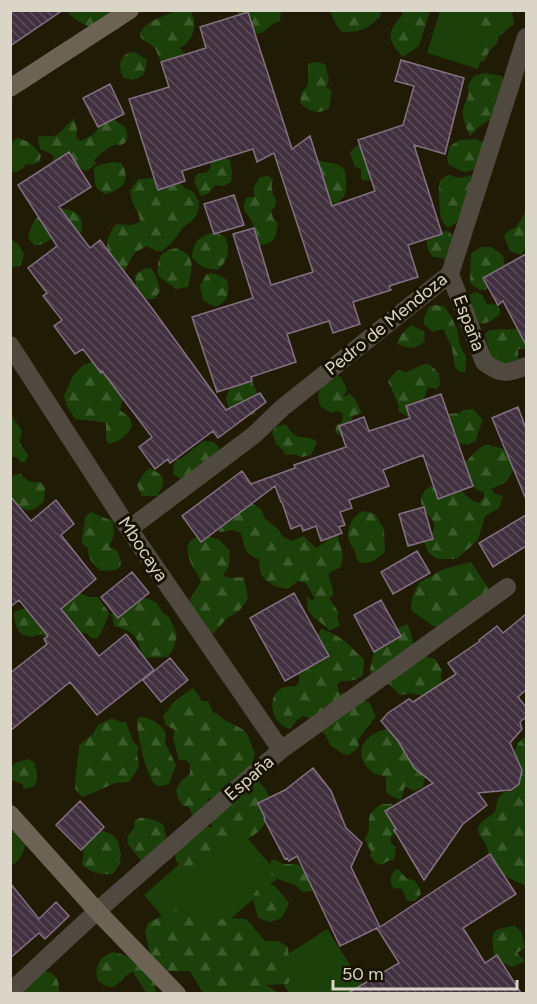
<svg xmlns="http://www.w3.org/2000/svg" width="537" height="1004" font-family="Figtree,sans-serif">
	<defs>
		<pattern id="forest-firs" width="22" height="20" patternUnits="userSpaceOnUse" patternTransform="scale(1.5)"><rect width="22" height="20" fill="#1c4009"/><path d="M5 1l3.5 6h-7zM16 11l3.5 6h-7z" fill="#3c5b2b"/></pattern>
		<pattern id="building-back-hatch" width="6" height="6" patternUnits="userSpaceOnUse" patternTransform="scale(1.5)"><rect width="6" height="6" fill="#413040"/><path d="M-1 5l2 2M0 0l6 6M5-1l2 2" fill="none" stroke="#5c4d5a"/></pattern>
	</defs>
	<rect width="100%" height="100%" fill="#201b05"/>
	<path fill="#1c4009" d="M440 11H496L478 69 427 53Z
		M231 819 280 876 192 952 144 895Z
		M327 929 368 993H289L271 965Z"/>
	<path fill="url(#forest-firs)" d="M66 11H123V21L118 30C100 32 78 25 66 11Z
		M176 11H191C198 25 194 40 180 48L184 53 182 58 161 62 155 48 141 38 140 33C147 20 163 17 176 11Z
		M237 11H281L280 21C270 23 268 31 258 34L240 19Z
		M330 11H381L380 17C365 30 362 32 342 32L337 26Z
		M401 11H430L419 46 403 57C385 39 388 31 403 14Z
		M487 11H512L514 24 499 36 497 43 489 51 485 61 477 63 474 59V43L478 39C477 28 482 19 487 11Z
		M131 52 136 53 147 60 144 74C135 81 133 81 123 77 118 66 119 56 131 52Z
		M314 62 325 64 329 80 326 87 332 91 329 108C318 116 309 111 300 103L302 92 308 85V64Z
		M484 73 502 76 506 95 494 117 480 126 470 136C467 129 462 119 463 110 465 99 470 100 468 85L474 76Z
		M106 118H112L126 128C128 135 129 143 120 145 118 145 116 144 115 145 108 147 99 155 94 160L96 164 86 171 82 170 79 166 58 168 52 162 54 157C51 153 46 151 41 150L38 142 39 136C64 138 56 132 74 119L77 129 76 137 80 141 93 135Z
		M17 138C28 140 36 147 41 156L39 162 32 165 27 164 22 169 16 172 11 171V144Z
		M477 139 483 143 474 170 464 172 449 165 447 159 450 146 460 140Z
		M359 145 367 147 378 179 363 181 361 178V170L360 168 355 167 350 153 355 147Z
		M216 155 230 160 232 174 231 182 224 186 215 185 209 193 203 196 200 195 194 181 197 174 208 172 211 166V157Z
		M316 161C322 161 339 163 343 168 347 172 347 191 344 196 343 198 339 202 338 203L328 204Z
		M113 162 121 163C132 180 123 189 106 194L97 189 95 182 94 168 99 165Z
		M448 175 459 178 473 175 469 214 448 228C447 227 442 221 442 220 439 215 438 185 440 181 441 179 446 176 448 175Z
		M268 176 273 179C272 182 271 186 272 189 273 199 281 202 271 211L273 218 278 223C275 239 275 243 258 246L253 236 255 230C254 226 253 223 251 220 246 210 241 212 246 198L255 196C251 188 256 184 260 177Z
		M154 178 177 180 186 189 192 191 199 201C199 211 198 216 189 223 186 225 184 226 182 229 174 240 172 243 162 251H156L147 246 134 253 124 272C108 254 100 247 115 225 124 223 132 228 140 221L139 216 132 201 130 191 138 179Z
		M57 208C74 209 85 214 81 232L77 236 60 233 45 243 35 246 28 238C33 219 37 213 57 208Z
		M526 211V247L521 255 510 251 504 237 507 232 517 226Z
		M448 231 455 238 446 263 443 258 433 257C427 249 425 243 429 233Z
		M215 232 225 237C231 249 228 261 218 270 207 269 200 267 192 258 193 241 199 236 215 232Z
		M11 239 19 245 24 254 20 266 13 267 11 269Z
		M482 247H491L503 255 505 267 498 277 485 290H480L470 283 471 253Z
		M177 248C197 257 192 268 188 287L176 289 158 276C157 259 159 251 177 248Z
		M151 268 156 276 160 291 154 299H147L136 289 135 275 144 269Z
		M210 273 218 275 227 280C230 292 228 303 215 307L203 300 200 286 206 275Z
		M477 292 482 295 487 304 498 305 500 313C490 323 485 326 471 321L467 295Z
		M434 305 444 306 452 318 457 330 460 345 466 357 465 372H460L455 367 452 348 443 329 433 332 424 324V318L429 307Z
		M411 325 425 332 424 342C413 350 410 349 397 344L401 335Z
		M526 327V349H518V360L512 367 493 362 485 335 488 331C501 328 513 331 526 327Z
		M92 362 98 363 121 383 123 398 120 410 130 418 132 426C128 435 119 442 109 444L106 440V423C95 420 85 421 75 419L67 406 64 396 73 376 83 365Z
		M424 364H429L439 373 440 384 437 389 428 387 423 402 408 417 398 411 399 406 388 381 394 373 398 370 407 372Z
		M336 376 341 377 347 390 343 397 350 394 355 399 362 413 353 416 347 432 343 437 336 433C335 427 336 425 342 422L343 414 337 411 331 413 320 406C315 386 322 387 336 376Z
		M252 381C257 396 264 395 254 414L250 415 244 411H230L226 399 231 383Z
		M10 408C12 411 12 414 13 418 18 428 26 427 19 440 20 446 26 450 28 456L25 462H21L16 457H11Z
		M473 409 483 420 478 432 476 441 468 445 452 442 448 414 459 413 463 410Z
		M286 424C298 446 305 431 317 442L311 455 302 457 293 454 285 455 283 450 276 444 272 432 276 427Z
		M204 441 214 442 219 448 214 458 185 478 180 479 173 474 174 465 176 460C188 457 193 446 204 441Z
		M488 445 502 448 515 458 513 471 506 482 491 489 495 494 503 496 499 508 485 516 478 540 459 557 454 559H437L428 552 424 542 426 537 431 535 435 526C433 517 422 511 421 502 420 491 433 482 443 483 447 483 453 486 456 488 465 492 470 502 479 503L484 497V492L477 490 471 485 464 468 465 463 475 452 483 446Z
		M149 468C166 476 167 481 157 496H142L137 485 145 472Z
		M20 474 30 482H40L45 487 44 501C32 514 25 511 11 503V478L14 475Z
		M250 502 261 509 265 519 278 529 283 537 292 541 304 536 316 548 326 542 329 535 337 534 343 555 341 567 330 572 328 575 333 590V595L329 598 339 613 337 618 340 625 336 628 329 630C315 615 307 620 307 596L311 600 315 599 306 583 298 581 289 588C279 590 262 582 260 570 259 567 260 563 259 559 243 554 245 548 241 533L232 530 220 532 217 529Z
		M364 511 375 514 384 529 385 552C378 557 365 570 357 559 356 556 355 552 354 550 353 547 350 544 349 541 345 530 353 514 364 511Z
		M92 512C99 517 106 517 113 522L114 535 109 547 117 550C126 571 118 570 101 571 94 565 87 558 88 548L81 543C82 538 83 533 84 528 86 519 82 516 92 512Z
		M204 535 220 540 230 551 229 566 223 576 231 578 244 577 248 599 239 611 227 618 214 633 208 636 189 601 201 581C192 566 174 540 204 535Z
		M471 562 489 589 487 611 478 620 456 630H451L433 626 412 611 411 606 412 599 417 586 420 582 444 569Z
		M78 592 88 597H98L109 613C107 620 102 633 97 639L90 637 87 633H79L53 641 41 634C22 642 14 630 14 612L22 609 36 608Z
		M147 598 157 603 162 612 169 617 177 634 174 647 168 657 143 658C138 637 135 631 114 626L112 614 131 600Z
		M407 624C417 644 409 653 435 659L442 670 441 674 442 685 424 696 410 693 400 695 389 684H374L370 669 375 649 392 631Z
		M321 629C342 635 349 646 364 659L363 675C356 681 349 681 341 681L337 685 340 694 347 692 370 703 376 717C368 725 364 732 358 740L359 747 349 755 343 754 330 745 325 734 314 726 309 718 303 716 297 720 290 729C270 724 265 693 285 687 289 686 292 687 296 686L299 682V670L314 645Z
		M193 688 199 695 201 701H208L213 712C218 714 220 717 225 720 234 726 245 727 249 738 251 744 251 747 255 752L251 768 214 798 208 799V806L192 816 190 809 187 806H183C172 792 176 784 190 774V764L186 760H179L173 737 175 730 166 725 163 716C167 712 169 708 172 704 176 700 188 691 193 688Z
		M141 717C152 718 160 724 166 733L165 743 176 765 169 784 159 786 154 784C145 769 137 737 137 719Z
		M112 718 120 722H126L133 741 139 747 137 754 139 767 129 782 115 783 83 797C81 795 77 793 76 790 73 786 79 754 79 745L93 734 98 725Z
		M388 729 426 770 423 787 413 791 405 786 401 800 393 797 386 792V777C380 775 373 774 369 769 351 751 367 732 388 729Z
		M526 736V886L505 876 493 873 487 857C493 841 468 834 483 821 486 818 492 815 495 812L498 798 503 793 516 787V779L510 763 518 743Z
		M28 759 35 763C37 775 42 788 24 789L22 784 12 780C6 763 14 764 28 759Z
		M253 777C273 791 276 810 261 829 257 833 251 838 245 839 237 841 230 835 223 839L218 853 207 859 198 857 193 864 191 870 183 872 176 860 175 854 202 827H212L210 818Z
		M384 804H393L398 807 401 830 391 836V843L396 847 394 860 388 861 381 865 376 863 370 856 371 852 365 839 369 830V818L371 813 379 805Z
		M140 818C148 817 158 821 164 826L167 842 141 861C134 848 118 844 135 827L134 821Z
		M10 821 26 843C23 852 21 862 11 865Z
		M101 830 113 835 118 841 121 854 120 863 113 874C101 875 92 873 82 865L84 854 80 844Z
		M271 860H276L283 864H297L303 868 315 886 312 891 303 892C300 890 298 887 295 885 282 879 266 881 271 860Z
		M398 869 407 879 414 880 419 887 421 894 415 901H407L402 889 393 888C389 879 390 877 395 870Z
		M268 884 275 886 289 903 282 918 270 922 258 918C254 899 246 893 268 884Z
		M176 909H190L219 920 229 918 246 919 265 941H278L288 947 290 979 288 984 266 985 279 993H203L190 971H166L151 957 145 932 148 923Z
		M515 926 521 931 525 948 517 953 525 961 512 967 503 963 494 955C491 930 490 930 515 926Z
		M114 952 129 957 155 982 156 992 151 993 145 991 133 972C117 977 119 997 98 981 93 968 100 955 114 952Z
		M43 971C56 971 60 982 59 993H24L20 982Z"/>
	<path fill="url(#building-back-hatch)" stroke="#857082" stroke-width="1.5" d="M10 10H63L10 46Z
		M248 12 292 149 310 136 332 206 375 191 358 140 403 125 414 86 395 81 401 60 464 78 445 154 414 145 442 234 408 245 418 277 389 286 391 290 353 302 360 324 333 333 329 321 287 334 296 362 251 377 252 381 217 392 192 317 253 298 233 234 254 228 271 285 313 272 274 153 257 162 253 149 182 171 185 181 158 190 129 99 169 87 161 62 206 48 200 27Z
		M110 84 124 114 98 127 83 98Z
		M69 152 91 187 59 207 90 248 100 240 151 307 226 410 260 393 266 402 218 438 213 431 170 463 168 459 155 469 139 447 152 437 102 371 101 373 83 349 75 354 54 326 62 320 43 296 47 293 28 268 57 246 18 185Z
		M234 195 244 225 214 234 204 204Z
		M526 254V345L503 301 498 305 483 278Z
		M441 394 473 486 438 499 423 455 383 470 389 486 349 500 352 508 340 512 345 525 339 527 342 533 321 541 316 526 303 531 301 525 291 529 282 502H281L275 486 201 542 182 516 242 471 251 484 295 468 294 465 346 447 339 426 364 417 369 431 410 418 406 406Z
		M518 407 526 429V499L492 418Z
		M10 496 31 521 56 500 74 524 61 535 96 579 61 609 99 656 126 634 154 670 97 715 70 682 10 731V673L47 644 44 639 48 636 19 600 10 607Z
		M424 507 433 539 408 546 399 514Z
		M526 515V546L493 567 479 543Z
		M417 551 430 573 393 594 381 572Z
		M132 572 149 593 118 618 101 597Z
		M294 593 329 656 285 681 250 618Z
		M381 600 401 636 374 652 354 615Z
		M526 614V690L518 697 526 707V717L520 722 522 729 510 743 522 770 519 784 511 790 478 793 487 805 463 824 424 880 394 830 396 829 385 811 433 783 414 768 398 741 381 721 388 713 409 699 413 702 456 674 448 663 480 641 479 640 497 626 503 633Z
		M170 658 188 680 161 702 143 680Z
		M313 768 331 791 346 828 362 843 351 867 380 927 490 854 516 894 463 928 485 963 497 955 521 993H348L399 963 377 928 340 946 297 856 289 861 287 858 285 859 264 819 265 818 258 803 285 790Z
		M80 801 104 827 81 850 56 825Z
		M10 883 39 919 56 902 69 916 45 939 39 933 10 958Z"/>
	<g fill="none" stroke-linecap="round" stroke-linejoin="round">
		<path stroke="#504940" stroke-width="18" d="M450 274 484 362C501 375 508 374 526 366
			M10 345 129 529 281 750
			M129 529 254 435 282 408 450 274 526 37
			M10 992 97 911 281 750 507 587"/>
		<path stroke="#6d6355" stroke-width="18" d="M10 88 130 10
			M10 814 97 911 177 994"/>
	</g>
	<g text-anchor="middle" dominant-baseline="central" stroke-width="6" stroke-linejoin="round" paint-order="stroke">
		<g font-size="18" fill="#d9d6c8" stroke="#171200">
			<text transform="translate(469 323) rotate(69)">España</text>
			<text transform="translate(386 324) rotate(-39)">Pedro de Mendoza</text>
			<text transform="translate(143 549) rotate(56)">Mbocaya</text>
			<text transform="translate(249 778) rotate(-41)">España</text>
		</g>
	</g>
	<rect width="537" height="1004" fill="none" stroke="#d9d6c8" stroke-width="24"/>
	<path d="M333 980v9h184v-9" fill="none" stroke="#d9d6c8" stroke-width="3"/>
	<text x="342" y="980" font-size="18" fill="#d9d6c8" stroke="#171200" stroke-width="4.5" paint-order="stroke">50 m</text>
</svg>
